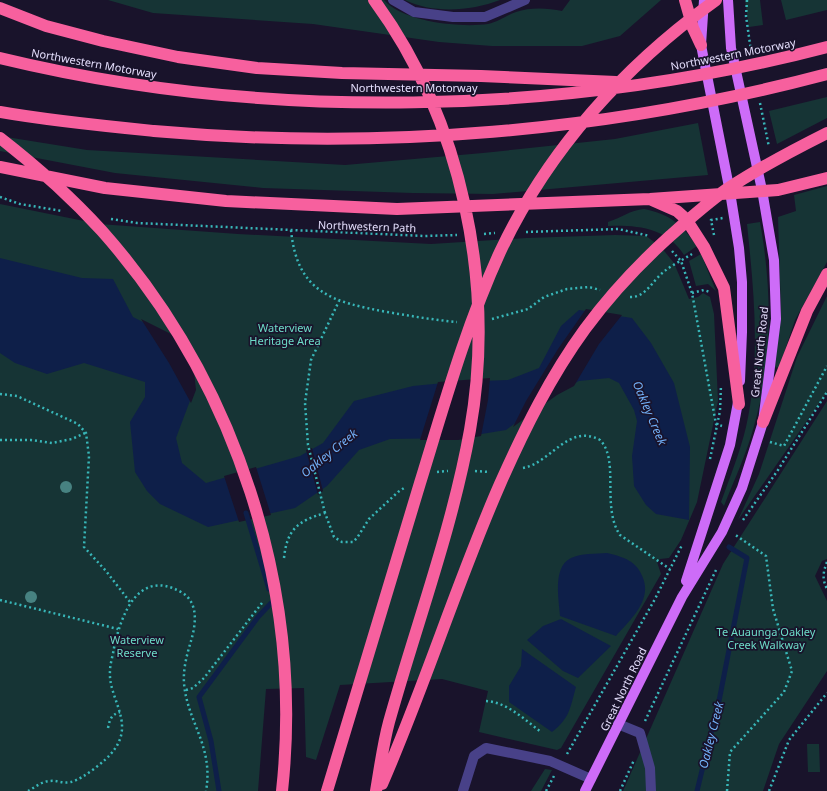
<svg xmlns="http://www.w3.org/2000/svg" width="827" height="791" font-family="'Noto Sans',sans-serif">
	<rect width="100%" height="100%" fill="#19132b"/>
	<path fill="#163435" d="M108 0H384C403 22 461 28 488 24 498 22 507 15 516 12 530 7 548 8 562 11L570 0H661L620 36 582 46H492L439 42 313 24 153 13Z
		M405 0H500C471 11 433 14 405 0Z
		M745 0H760L763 25 749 27Z
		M781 0H827V10L786 20Z
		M827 97V118L777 144 769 111Z
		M698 123 708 175 493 194 413 193 263 188 115 173 0 151V136L87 150 345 165 483 153 615 139Z
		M827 186V262L795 320 779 368 774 367 781 312 778 217 796 211 794 195Z
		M0 204 99 224 238 234 431 244 527 238 615 235 646 236 661 247 674 263 689 299 698 297 703 293 710 297 714 314 718 401 697 502 681 540 669 558 660 559 657 562 661 574 561 748 557 750 479 732 488 691 442 679 340 685 316 760 306 757 304 688 266 689 258 791H0Z
		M644 209C670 214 682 225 697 246L684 255C667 228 638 225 608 226V222C621 218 630 210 644 209Z
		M760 222C772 288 773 361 754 426 747 453 734 480 724 506L721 502C730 477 740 452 746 427 761 360 754 292 747 224Z
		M701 254 716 291 708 284 696 286 689 261Z
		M827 296V392L738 520 759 474 797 357Z
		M827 401V559L822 561 815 576 827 601V671L779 744 763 791H623L723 564Z
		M807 744H819L820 772H808Z
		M545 769 552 770 541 791H531Z"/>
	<path fill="#0e1f49" d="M0 258 82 278 113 279 133 317 189 345 194 390 176 438 182 463 206 483 300 456 323 443 354 401 413 386 454 382 508 380 539 368 561 326 579 310 632 318 651 343 674 383 690 447 689 520 656 514 646 505 634 486 632 456 637 421 634 410 619 383 609 378 579 381 556 393 506 430 457 438 390 439 359 450 327 486 295 508 208 527 160 504 147 491 135 472 130 422 145 397V382L84 363 47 374 15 363 0 353Z
		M607 553C624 557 637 561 643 578 652 601 630 620 616 636L560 616C559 600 552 567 571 558 581 553 596 554 607 553Z
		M561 619 611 646 578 678 563 671 527 640 543 626Z
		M522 649 576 687C570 708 570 718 552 732L509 702V686L521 666Z"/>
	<path fill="#19132b" d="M586 309 622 315 599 344 574 386 557 395 513 427 526 401 558 349Z
		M141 319 191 344 196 390 191 403 169 363Z
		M490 378 488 400 481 436 458 440H420L438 382Z
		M312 448 323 491 318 495 306 450Z
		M256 467 271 515 239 522 224 476Z"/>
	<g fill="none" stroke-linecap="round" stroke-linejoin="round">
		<path stroke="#0e1f49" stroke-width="5" d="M246 513 269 589
			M219 791 211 741 199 697 258 617 274 600
			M697 791 719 701 747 558 729 547"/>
		<path stroke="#38b7b9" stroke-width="2.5" stroke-dasharray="2 3" stroke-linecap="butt" d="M747 0 746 16 751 51
			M760 103 769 147
			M0 197 20 204 62 211
			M111 219 137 223 425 236 457 235
			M291 230C297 293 333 302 387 312 411 316 434 320 457 322
			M526 232 618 229 650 236
			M484 234 495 233
			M714 235 711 220 723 218
			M672 251 681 261 692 293 716 424 722 426
			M692 293 704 290 710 292
			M630 297C646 298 653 279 666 270 674 264 684 259 692 254
			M492 319 528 309 544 297 567 289 589 287 600 290
			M0 394 17 396 78 424 86 433 89 456 84 547 106 571 130 602
			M0 440H31L52 443 72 439 85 433
			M770 442 784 446 827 366
			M710 459 720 411 721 385
			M523 468C551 463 568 423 600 440 620 460 601 507 620 535L670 569
			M475 471 490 472
			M437 472 448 471
			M325 513 308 445 305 403 311 360 339 301
			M743 520 778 470 827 392
			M284 558C287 529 298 521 325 513L334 537 342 542H353L357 538 369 519 398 492 404 488
			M827 562C823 572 822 579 827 589
			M0 600 118 629
			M186 690 193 688 204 678 262 603
			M486 701C507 702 525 720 541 732
			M645 721 716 570
			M108 728C110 719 111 715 120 712
			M567 754 655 599 682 545
			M28 791C34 788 42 781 50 781 57 780 63 784 71 782 83 779 107 760 114 750 135 722 108 698 110 671 110 664 113 655 114 648 121 615 138 568 181 592 199 602 196 624 191 641 187 654 183 669 184 683 187 722 214 746 206 791
			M546 791 554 776
			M620 791 634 760
			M727 791 730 752 784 692 792 671 773 609 766 556 734 534
			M769 791 789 740 827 693"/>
		<path stroke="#484188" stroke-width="10" d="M393 0 414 12 453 17H485L525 0
			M618 724 640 733 650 768 651 791
			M463 791 474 756 486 748 550 761 591 779"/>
		<path stroke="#cd6cf8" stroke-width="10" d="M704 0 701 45 730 192 739 248 742 282V332L740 381
			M686 581 730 445 739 397
			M585 791 682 597 722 532 742 488 763 422 776 319 774 260 762 190 731 48 728 0"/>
		<path stroke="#f7609e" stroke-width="12" d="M374 0C462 120 496 284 470 430 452 530 416 625 389 722 383 744 380 768 376 791
			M685 0 693 28 701 45
			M0 8 46 26 103 41 178 57 257 68 342 73 481 76 616 82
			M0 58C264 122 564 116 827 47
			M0 112C51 121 103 126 154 131 379 151 608 132 827 74
			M0 138C36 166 71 197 102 231 236 382 304 590 282 791
			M0 167 105 188 226 201 397 209 650 199 778 190 827 178
			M652 200 677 211 686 219 704 247 724 288 739 404
			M763 422 807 311 827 274
			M382 784C425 686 457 582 500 484 524 430 550 377 585 329 610 295 639 264 670 236 688 220 707 203 727 189 759 168 793 150 827 133
			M327 791C358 688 389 585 420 483 444 405 466 326 500 252 548 150 625 65 716 0"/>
	</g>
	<g fill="#478281">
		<circle cx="66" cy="487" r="6"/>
		<circle cx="31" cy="597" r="6"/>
	</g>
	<g text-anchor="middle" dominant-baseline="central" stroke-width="3.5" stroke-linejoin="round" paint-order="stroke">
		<g font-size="11" fill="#e5dffd" stroke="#19132b">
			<text transform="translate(733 54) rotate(-11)">Northwestern Motorway</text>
			<text transform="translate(94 63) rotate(10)">Northwestern Motorway</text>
			<text x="414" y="87">Northwestern Motorway</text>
			<text transform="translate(367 226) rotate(2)">Northwestern Path</text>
			<text transform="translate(759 352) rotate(-84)">Great North Road</text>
			<text transform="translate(623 689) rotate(-64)">Great North Road</text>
		</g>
		<g font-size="11" fill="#6ddcc8" stroke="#19132b">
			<text x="285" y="327">Waterview<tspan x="285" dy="13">Heritage Area</tspan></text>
			<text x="766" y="631">Te Auaunga Oakley<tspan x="766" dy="13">Creek Walkway</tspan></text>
			<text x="137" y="639">Waterview<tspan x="137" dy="13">Reserve</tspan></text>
		</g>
		<g font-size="12" font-style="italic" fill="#72b0f8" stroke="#19132b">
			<text transform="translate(650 413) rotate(67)">Oakley Creek</text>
			<text transform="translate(329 453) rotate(-39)">Oakley Creek</text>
			<text transform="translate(711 735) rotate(-76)">Oakley Creek</text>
		</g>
	</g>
</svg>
